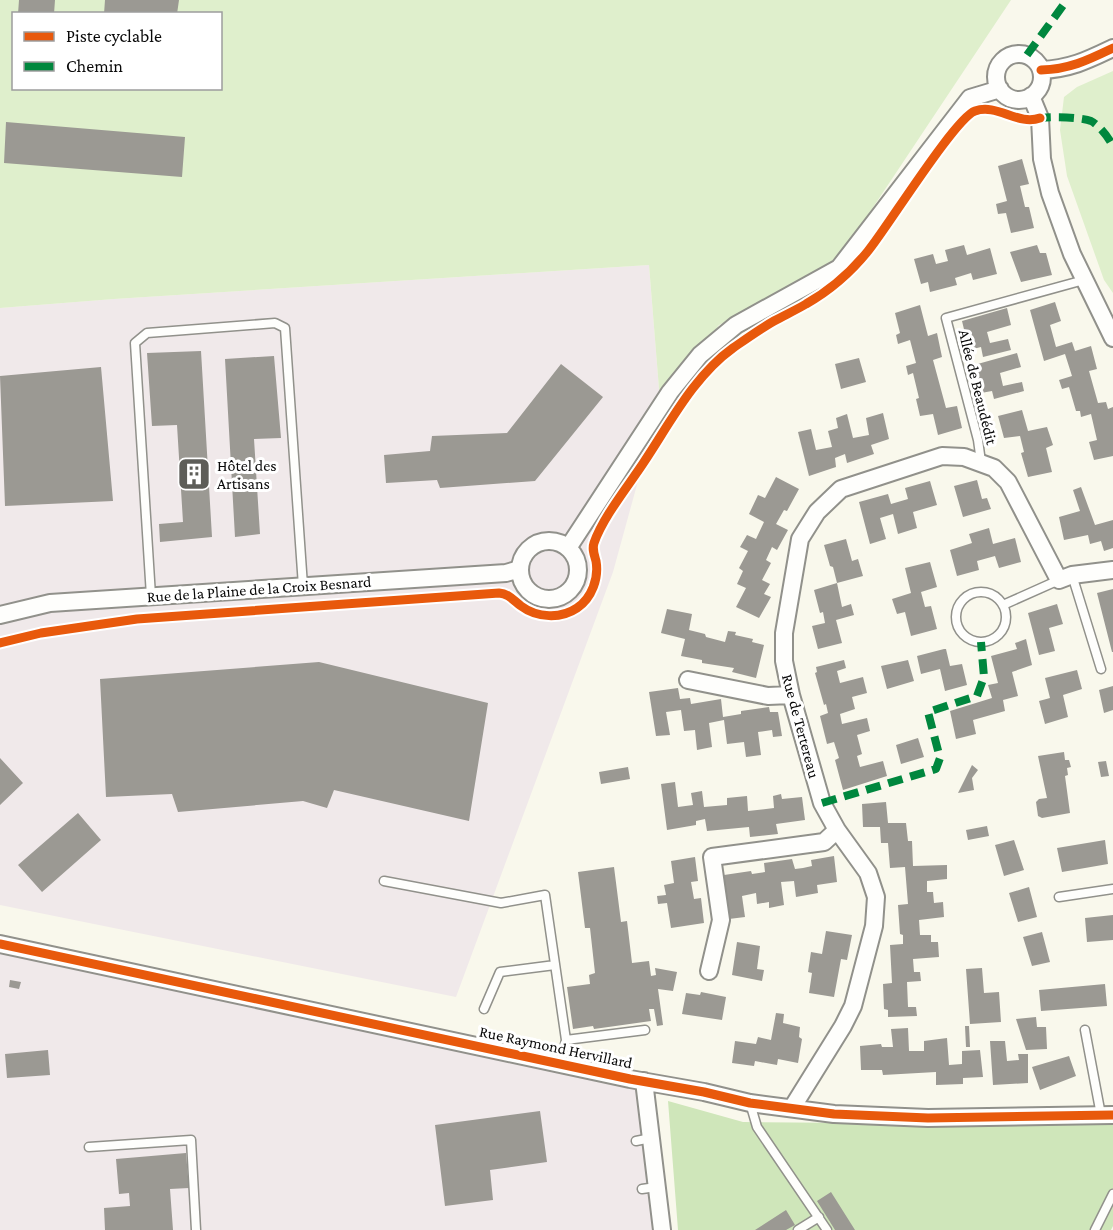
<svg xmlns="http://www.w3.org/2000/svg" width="1113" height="1230" font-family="'Crimson Pro',serif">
	<rect width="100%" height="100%" fill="#f9f8ec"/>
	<path fill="#f0e9ea" d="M649 265 660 401 613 572 456 997 0 905V308L114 299Z
		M0 953 648 1086 661 1230H0Z"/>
	<path fill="#dfefcc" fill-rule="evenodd" d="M0 0H1011L834 266 719 325 660 401 649 265 114 299 0 308ZM14 14H220V88H14Z
		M1113 71V293L1104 280 1067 176 1060 130 1064 97 1077 87Z"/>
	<path fill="#cfe6ba" d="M668 1101 743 1122 1113 1125V1226L1111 1230H678Z"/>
	<path fill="#9b9993" d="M19 0H55L54 14H18Z
		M105 0H179L177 14H104Z
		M6 122 185 137 182 177 4 163Z
		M1022 159 1029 184 1020 186 1025 207H1029L1034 228 1011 233 1006 213 998 214 996 204 1007 201 998 166Z
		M964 245 967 255 990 248 997 274 973 280 971 273 955 278 957 285 930 292 928 282 921 284 914 259 933 254 936 264 948 261 945 250Z
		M1037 245 1040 253H1046L1052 275 1021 282 1010 252Z
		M1055 302 1061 321 1050 325 1056 347 1072 342 1075 351 1091 346 1097 369 1089 371 1098 403 1106 402 1108 409 1113 407V456L1094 460 1089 442 1097 440 1091 414 1081 417 1080 411H1076L1069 387 1062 389 1059 380 1072 376 1065 354 1044 361 1030 310Z
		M920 305 928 336 937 333 942 357 933 360 946 408 957 406 962 428 938 435 933 414 920 416 916 399 919 398 913 373 908 375 906 366 916 363 910 340 898 344 896 335 900 333 895 313Z
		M1007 308 1011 325 987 332 990 343 1008 339 1011 350 983 357 981 347 969 350 962 321Z
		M201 351 212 537 160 542 159 524 183 522 177 425 152 426 147 353Z
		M1017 353 1021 367 1000 373 1003 386 1022 382 1024 391 994 399 992 391 981 393 974 365Z
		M274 356 281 438 254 439 260 534 235 537 225 359Z
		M859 358 866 382 841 389 835 364Z
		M561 364 603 397 535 481 440 488 437 480 386 483 384 455 430 451 432 436 507 433Z
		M101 367 113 501 5 506 0 376Z
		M1022 410 1028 431 1047 427 1053 445 1046 448 1052 472 1028 477 1021 453 1024 452 1020 436 1004 438 998 416Z
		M883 413 889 439 871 445 874 454 847 463 845 454 835 458 836 467 809 476 798 432 811 429 816 450 832 447 828 431 838 428 836 418 847 414 853 438 869 435 866 418Z
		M776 477 799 489 787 511 784 510 776 524 788 530 777 550 772 547 766 560 771 563 762 580 770 584 764 594 771 597 759 618 736 607 746 588 737 584 743 571 739 568 748 551 740 547 747 535 756 539 764 522 749 514 758 495 765 498Z
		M977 480 982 499 987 498 991 509 963 517 954 486Z
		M930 481 937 505 913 512 917 528 898 534 893 514 880 518 886 539 870 544 859 502 888 494 891 504 908 499 905 488Z
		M1081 487 1095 525 1113 520V548L1104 551 1101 541 1090 544 1088 535 1064 540 1059 517 1080 511 1073 490Z
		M989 528 993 544 1015 538 1021 562 999 568 995 556 977 561 979 570 957 576 950 550 972 543 969 534Z
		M846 539 852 561 858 559 863 576 837 583 833 567 830 566 824 545Z
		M930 562 937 587 921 592 925 607 931 606 937 629 911 636 905 612 897 614 892 599 911 593 905 568Z
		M837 583 842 607 851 604 854 615 836 620 842 643 818 649 812 626 825 623 823 612 820 613 814 590Z
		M1113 589V652H1112L1097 593Z
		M1057 604 1063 624 1049 628 1055 651 1039 655 1028 613Z
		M667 609 692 614 689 630 705 634 706 637 725 642 728 631 736 632 735 635 753 639 752 642 764 645 756 678 732 672 734 668 702 663V660L681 656 685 639 661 633Z
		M1026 639 1032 665 1012 672 1018 696 1003 700 1005 711 973 720 976 734 956 739 950 711 992 698 988 685 998 683 991 656 1017 649 1015 643Z
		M944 649H946L950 666 962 664 967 685 945 691 940 669 921 674 917 656Z
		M844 660 846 668 837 671 840 683 863 677 867 693 852 697 855 709 840 714 842 724 867 718 870 731 857 735 862 754 857 756 860 767 883 761 887 776 843 790 835 760 839 758 834 742 827 744 820 716 828 713 826 704 824 705 815 673 817 672 816 667Z
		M908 660 914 681 887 689 881 666Z
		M319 662 488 703 469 821 334 790 327 808 303 801 178 812 172 794 106 797 100 679Z
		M1077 670 1082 689 1063 695 1068 717 1045 724 1039 701 1050 698 1045 678Z
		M1113 686V710L1104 713 1099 690Z
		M678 688 680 699 690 698 691 704 721 699 723 717 741 714V711L769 707 770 712H778L782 736 773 737 772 730 758 732 761 755 746 757 744 742 727 744 724 720 709 723 712 747 697 750 695 730 684 731 681 710 666 712 670 735 656 736 649 692Z
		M918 738 924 757 901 764 896 745Z
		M1064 752 1065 760H1069L1071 767 1067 768 1068 775 1065 776 1070 813 1042 818 1038 816 1036 802 1039 799 1047 798 1038 756Z
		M0 758 23 783 0 805Z
		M1106 761 1109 776 1101 777 1098 762Z
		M972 765 978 770 972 778 974 790 958 793Z
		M628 767 630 779 601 784 599 772Z
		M675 782 678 807 693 805 691 793 702 791 704 807 727 805V798L747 796 748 811 774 808 773 796 781 794 782 799 802 797 805 820 776 824 778 834 750 837 749 827 707 831 705 819 696 821V825L667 830 661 784Z
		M886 802 888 823H906L908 841H912L913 866 947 865V879L927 881V892H933L934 903 943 902 944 917 919 920 920 935H931V942H938L939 957 913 959 914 972H920L921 981 907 982 908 1007H916L917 1016 888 1017V1010L884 1009 883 984 892 983 890 945 903 944V935L900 934 898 905 908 904 905 867 890 868 888 843H881L880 827H863L862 804Z
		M78 813 101 840 42 892 18 865Z
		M987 826 989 836 968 840 966 830Z
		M1014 840 1024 870 1004 876 995 845Z
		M1105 840 1108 864 1062 872 1057 848Z
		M834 856 837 882 817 885 818 893 796 897 794 881 781 882 784 905 769 908V902L757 904 756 893 742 896 745 917 729 919 724 875 751 871 752 874 765 872 764 863 792 859 795 869 803 868 812 866 811 860Z
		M695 857 698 881 691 882 694 899 701 898 704 923 671 928 667 903 658 904 657 896 666 895 664 885 674 883 671 861Z
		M614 867 621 922 627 921 632 963 649 961 651 976 656 975 655 968 677 972 673 991 658 989 663 1025 657 1026 654 1009H649L651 1021 594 1029 593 1026 573 1029 567 987 590 984 589 975 595 973 590 928H585L578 872Z
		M1029 887 1037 917 1018 922 1009 893Z
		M1113 915V940L1087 942 1085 918Z
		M826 931 852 935 847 960 841 959 834 997 809 993 812 973 808 972 811 952 822 954Z
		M1042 932 1050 962 1032 966 1023 937Z
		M737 942 760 946 757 969 764 970 762 981 732 975Z
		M982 968 984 993 999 992 1001 1022 970 1024 966 969Z
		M10 980 21 982 19 989 9 987Z
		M1105 984 1107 1006 1041 1011 1039 990Z
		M701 992 726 997 722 1020 682 1014 686 993 700 995Z
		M776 1013 784 1014 783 1023 800 1027 799 1037 802 1039 798 1063 778 1059 777 1065 755 1061 754 1066 732 1063 735 1041 756 1044 758 1037 771 1040Z
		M1036 1017 1037 1027H1046L1047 1049 1026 1050 1016 1019Z
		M965 1026H969L970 1047H966Z
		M908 1028 909 1051H924V1041L947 1038 949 1065 962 1064V1051L980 1050 983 1077 963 1078V1084L936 1085V1072L883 1075 882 1070H861L860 1046 881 1044 882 1047H893L891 1029Z
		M990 1041H1005L1007 1061 1019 1060 1018 1054H1028V1083L993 1085Z
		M48 1050 50 1075 7 1078 5 1054Z
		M1069 1056 1076 1076 1040 1090 1032 1067Z
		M540 1111 547 1162 490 1170 493 1200 445 1206 435 1125Z
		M186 1153 189 1188 170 1189 173 1230H105L104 1208 130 1206 129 1193 119 1194 116 1159Z
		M831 1192 855 1230H835L817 1201Z
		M786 1210 795 1225 786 1230H755Z"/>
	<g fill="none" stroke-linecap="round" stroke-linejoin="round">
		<g stroke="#91918b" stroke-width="11">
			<path id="lane" d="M981 462 978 440 946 318 1084 280
				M1072 575 1101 669
				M956 617a25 25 0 1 1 50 0a25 25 0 1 1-50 0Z
				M151 596 135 343 147 333 275 323 285 328 303 586
				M1003 605 1059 580
				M384 881 501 903 545 895 566 1040 561 1063
				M1059 897 1113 889
				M484 1009 500 972 555 965
				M1085 1030 1101 1115
				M566 1040 645 1030
				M750 1103 757 1127 827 1230
				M636 1141 651 1138
				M89 1147 191 1140 196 1230
				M642 1189 656 1187
				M798 1230 819 1217
				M1095 1230 1113 1194"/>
		</g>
		<g stroke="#91918b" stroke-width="20">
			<path id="street" d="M996 77a23 23 0 1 1 46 0a23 23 0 1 1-46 0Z
				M1041 70C1070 69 1088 60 1113 48
				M1031 96 1040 118 1042 159 1050 193 1072 254 1113 338
				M520 570a29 29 0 1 1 58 0a29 29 0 1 1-58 0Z
				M568 548 670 392 700 355 736 325 839 268 970 98 1000 89
				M0 615 50 603 506 573 520 569
				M688 680 768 696 791 695
				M0 944 630 1079 704 1092 750 1103 834 1114 928 1118 1113 1115
				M709 971 721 920 712 857 824 842 837 830
				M644 1081 662 1230
				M792 1108 843 1026 853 1006 874 926 876 897 868 873 837 830 822 803 791 695 784 661V633L800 539 817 512 841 489 942 456 964 457 994 468 1008 482 1059 580 1072 575 1113 570"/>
		</g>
		<use href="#lane" stroke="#fefefc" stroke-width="8"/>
		<use href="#street" stroke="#fefefc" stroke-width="16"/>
		<path stroke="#00873e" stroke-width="8" stroke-dasharray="15 8" stroke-linecap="butt" d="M1027 55 1067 0
			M1036 119C1046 116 1081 117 1091 121 1099 125 1110 139 1113 147
			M822 803 936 769 940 758 928 712 977 696 984 677 981 642"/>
		<g stroke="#fff" stroke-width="13">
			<path id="cycleway" d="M1041 70C1070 69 1088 60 1113 48
				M0 643 41 633 137 619 499 593C509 594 513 600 521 606 537 618 561 619 577 608 592 598 599 578 596 561 594 554 592 549 594 543 603 517 629 485 644 462 670 423 694 376 733 348 746 339 760 329 774 321 785 315 796 310 806 304 829 291 851 272 868 251 887 228 955 118 975 111 997 103 1018 126 1040 118
				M0 944 630 1079 704 1092 750 1103 834 1114 928 1118 1113 1115"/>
		</g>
		<use href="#cycleway" stroke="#e8590c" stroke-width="9"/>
	</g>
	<defs>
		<g id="building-square" transform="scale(1.725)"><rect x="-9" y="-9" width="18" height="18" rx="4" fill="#5d5d58" stroke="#fff"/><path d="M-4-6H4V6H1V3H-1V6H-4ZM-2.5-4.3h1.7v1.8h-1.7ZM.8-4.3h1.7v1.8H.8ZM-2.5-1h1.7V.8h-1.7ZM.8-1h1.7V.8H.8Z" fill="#fff"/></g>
	</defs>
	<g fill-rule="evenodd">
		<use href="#building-square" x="194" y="474"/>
	</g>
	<g text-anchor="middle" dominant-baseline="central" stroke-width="6" stroke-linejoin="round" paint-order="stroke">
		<g font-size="16" fill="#090909" stroke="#fff">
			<text transform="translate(978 387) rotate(76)">Allée de Beaudédit</text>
			<text transform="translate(259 589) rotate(-4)">Rue de la Plaine de la Croix Besnard</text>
			<text transform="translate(801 726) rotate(75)">Rue de Tertereau</text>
			<text transform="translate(556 1047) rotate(12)">Rue Raymond Hervillard</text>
		</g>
		<g font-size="16" fill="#090909" stroke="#fff" text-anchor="start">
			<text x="217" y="465">Hôtel des<tspan x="217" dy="18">Artisans</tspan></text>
		</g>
	</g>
	<rect x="12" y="12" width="210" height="78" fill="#ffffff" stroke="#9d9d9d" stroke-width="1.5"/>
	<rect x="24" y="32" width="30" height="9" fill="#e8590c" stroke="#9d9d9d" stroke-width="1.5"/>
	<text x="66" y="42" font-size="18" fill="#090909">Piste cyclable</text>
	<rect x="24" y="62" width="30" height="9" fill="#00873e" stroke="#9d9d9d" stroke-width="1.5"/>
	<text x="66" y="72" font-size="18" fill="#090909">Chemin</text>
</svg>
